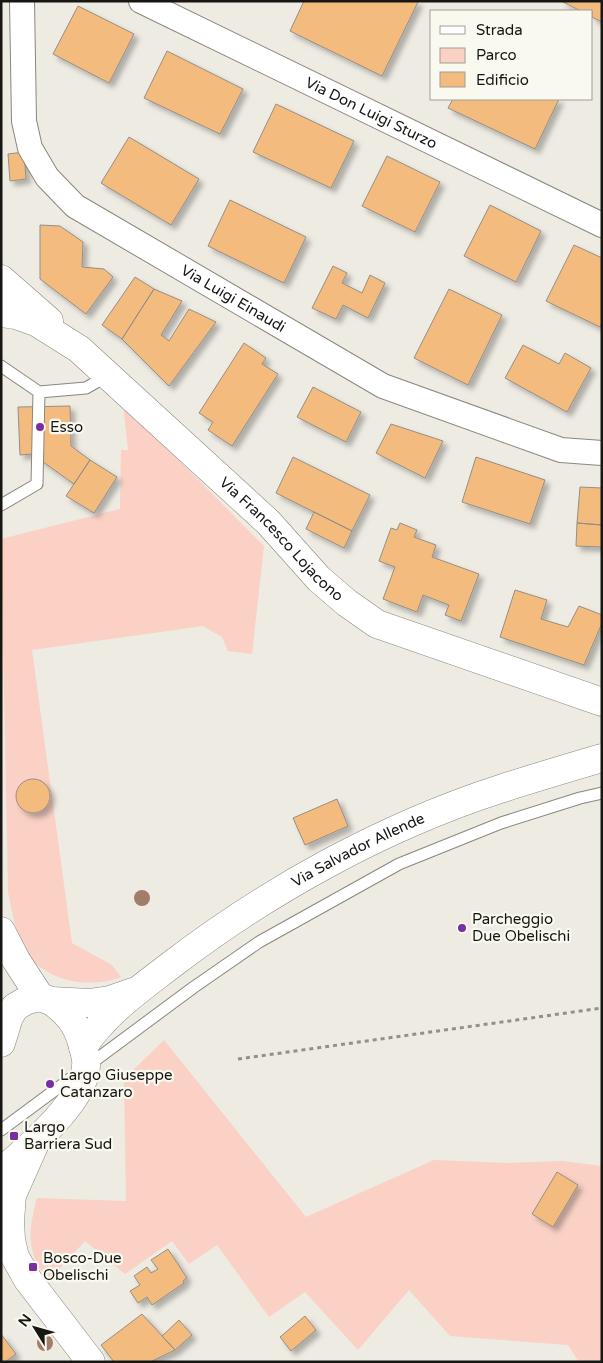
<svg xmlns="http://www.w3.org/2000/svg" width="603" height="1363" font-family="'Varela Round',sans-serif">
	<defs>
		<filter id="shadow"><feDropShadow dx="4.5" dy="4.5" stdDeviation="2.5" flood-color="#0004"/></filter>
	</defs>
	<rect width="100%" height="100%" fill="#edebe2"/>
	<path fill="#fad1c4" d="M123 404 264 546 252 654 228 651 222 637 203 626 32 650 72 943 112 965 121 977C89 990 42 981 24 949 15 932 12 910 8 892L1 539 120 509 121 450H128Z
		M164 1040 306 1217 434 1160 508 1163 562 1161 602 1166V1362H579L568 1345 450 1336 409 1290 358 1350 305 1292 269 1317 217 1245 189 1264 172 1241 125 1274 85 1241 48 1281C26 1252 28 1232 37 1198L126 1201 124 1079Z"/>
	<path fill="#f3bb7e" stroke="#958e87" filter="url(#shadow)" d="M304 1H416L418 2 382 76 290 31Z
		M561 1H602V22L592 17V11H581Z
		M78 6 134 34 109 83 53 54Z
		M167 51 243 89 220 134 144 98Z
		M453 99H559L535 149 448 108Z
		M276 104 354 141 331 188 253 152Z
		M129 137 199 179 171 225 101 183Z
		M24 152 26 179 10 181 8 154Z
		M387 156 440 182 415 232 362 206Z
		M230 200 306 237 284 283 208 246Z
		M490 205 541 231 516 282 464 256Z
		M40 225 60 226 83 242 82 267 104 269 113 277 86 314 40 279Z
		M574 245 602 258V323L600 327 546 301Z
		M333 266 347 273 342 283 362 293 370 275 385 283 368 318 343 305 336 319 312 308Z
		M135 277 154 289 122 339 102 325Z
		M154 289 182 301 161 335 169 341 189 309 216 322 169 386 122 339Z
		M449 289 502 315 468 385 414 358Z
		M244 343 266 358 262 364 278 374 232 446 208 430 213 422 199 413Z
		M523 345 559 364 565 353 591 368 567 412 505 378Z
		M313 387 361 412 346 442 297 417Z
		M70 406 71 446 90 460 74 484 32 454 20 455 18 407Z
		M391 424 443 441 425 478 376 453Z
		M293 457 370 495 352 531 276 493Z
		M476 457 545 480 530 524 462 502Z
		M90 460 117 477 94 513 66 496Z
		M580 487 602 488V525L577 523Z
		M314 512 352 531 344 548 306 529Z
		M400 523 417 530 414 537 436 545 432 557 479 574 461 621 445 615 449 605 423 595 417 612 383 599 395 567 379 561 391 528 397 530Z
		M577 523 602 525V547L576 546Z
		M515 590 547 600 541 619 568 627 579 606 602 615V623L584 665 500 637Z
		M16 796a17 17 0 1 1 34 0a17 17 0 1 1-34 0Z
		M337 799 348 826 305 845 293 818Z
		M557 1172 578 1185 553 1227 532 1214Z
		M168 1249 187 1278 183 1281 184 1283 152 1305 147 1297 138 1303 130 1291 140 1285 134 1276 147 1267 151 1273 158 1269 151 1260Z
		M142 1314 175 1350 150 1362H114L101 1345Z
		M305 1316 316 1330 291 1351 280 1337Z
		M179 1320 192 1335 175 1350 162 1336Z
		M1 1334 16 1354 5 1362H1Z"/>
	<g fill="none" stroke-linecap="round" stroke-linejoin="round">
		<g stroke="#89877e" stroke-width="13">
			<path id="service" d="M1 366 39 392 37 484 1 505
				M39 392 86 388 107 376
				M1 1130 194 987 259 942 399 864 501 823 580 798 602 793"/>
		</g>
		<g stroke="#89877e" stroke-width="26">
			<g id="minor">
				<path id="s1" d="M22 1 24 121 30 148 47 177 75 206 383 386 561 450 602 453"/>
				<path id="s2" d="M141 1 602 225"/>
			</g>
		</g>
		<g stroke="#89877e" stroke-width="29">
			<g id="secondary">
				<path d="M1 279 49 321"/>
				<path id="s3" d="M1 313 16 315 36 322 79 349 268 522 319 579 347 603 377 624 602 702"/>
				<path d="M1 931 16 960 40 997"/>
				<path d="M36 1141 12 1195 10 1221 11 1240 15 1257 28 1280 91 1362"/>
			</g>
		</g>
		<g stroke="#89877e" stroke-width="29">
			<g id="primary">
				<path d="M1 1043 9 1017 15 1007 27 1000 40 997 51 1001 89 1003 110 1000 133 992"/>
				<path id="s4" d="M83 1047C105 1013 140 989 171 965 269 890 383 827 500 789 534 778 568 768 602 758"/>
				<path d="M1 1172C27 1149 85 1101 86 1066 87 1059 84 1050 82 1043 77 1024 67 1012 51 1001"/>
			</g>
		</g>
		<path stroke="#919089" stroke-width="3" stroke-dasharray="4 4" stroke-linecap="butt" d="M238 1059 602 1008"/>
		<use href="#service" stroke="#fff" stroke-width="11"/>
		<use href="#minor" stroke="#fff" stroke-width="24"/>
		<use href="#secondary" stroke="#fff" stroke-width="28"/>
		<use href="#primary" stroke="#fff" stroke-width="28"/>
	</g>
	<g fill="#a37c6a">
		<circle cx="142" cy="898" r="8"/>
		<circle cx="45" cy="1343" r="8"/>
	</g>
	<g fill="#792fa1" stroke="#faf9ef" stroke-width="2">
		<circle cx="40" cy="427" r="5"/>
		<circle cx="462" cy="928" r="5"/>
		<circle cx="50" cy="1084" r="5"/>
		<rect x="9" y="1131" width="10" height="10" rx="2.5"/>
		<rect x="28" y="1262" width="10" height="10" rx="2.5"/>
	</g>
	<g text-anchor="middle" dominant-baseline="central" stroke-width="4.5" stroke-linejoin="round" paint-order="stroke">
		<g font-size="15" fill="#171613" stroke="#faf9ef">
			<text stroke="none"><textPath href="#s2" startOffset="256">Via Don Luigi Sturzo</textPath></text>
			<text stroke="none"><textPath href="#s1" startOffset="405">Via Luigi Einaudi</textPath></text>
			<text stroke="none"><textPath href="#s3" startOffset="365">Via Francesco Lojacono</textPath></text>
			<text stroke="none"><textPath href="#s4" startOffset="341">Via Salvador Allende</textPath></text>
		</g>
		<g font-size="15" fill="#171613" stroke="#faf9ef" text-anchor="start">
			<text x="50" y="427">Esso</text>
			<text x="472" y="919">Parcheggio<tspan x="472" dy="17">Due Obelischi</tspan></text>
			<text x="60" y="1075">Largo Giuseppe<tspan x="60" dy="17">Catanzaro</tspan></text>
			<text x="24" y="1127">Largo<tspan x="24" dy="17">Barriera Sud</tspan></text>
			<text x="43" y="1258">Bosco-Due<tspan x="43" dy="17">Obelischi</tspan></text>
		</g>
	</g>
	<rect width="603" height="1363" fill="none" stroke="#171613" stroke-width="5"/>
	<rect x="430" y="10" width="162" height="90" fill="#faf9ef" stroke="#9f9e97"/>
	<rect x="440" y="26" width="25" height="8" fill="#ffffff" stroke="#9f9e97"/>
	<text x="476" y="35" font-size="15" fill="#171613">Strada</text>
	<rect x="440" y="48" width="25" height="15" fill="#fad1c4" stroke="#9f9e97"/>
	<text x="476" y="60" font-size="15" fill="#171613">Parco</text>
	<rect x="440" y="72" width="25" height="15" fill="#f3bb7e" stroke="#9f9e97"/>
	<text x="476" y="85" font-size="15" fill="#171613">Edificio</text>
	<g transform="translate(35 1328) rotate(307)" stroke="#faf9ef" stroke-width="4" paint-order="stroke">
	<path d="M0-4L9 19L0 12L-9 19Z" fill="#171613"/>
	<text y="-8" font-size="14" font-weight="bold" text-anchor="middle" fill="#171613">N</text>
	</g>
</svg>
